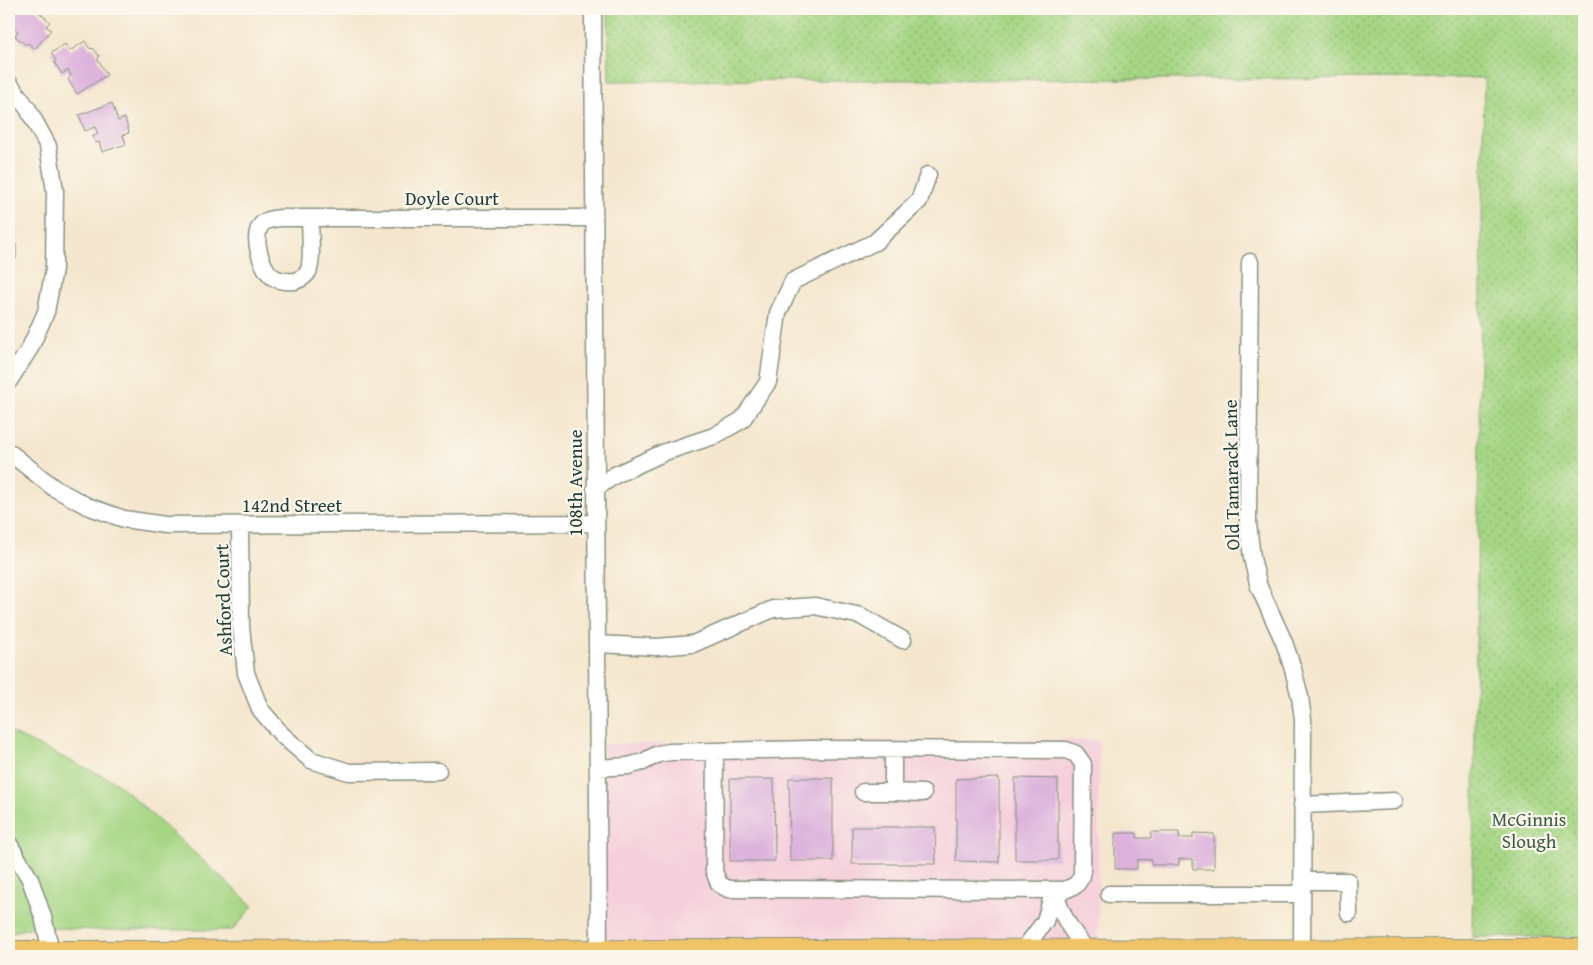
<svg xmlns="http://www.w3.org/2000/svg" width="1593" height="965" font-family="'Gentium Book Plus',serif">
	<defs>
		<pattern id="park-dots" width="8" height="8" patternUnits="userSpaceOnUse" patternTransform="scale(1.25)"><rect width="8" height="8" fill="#a6d684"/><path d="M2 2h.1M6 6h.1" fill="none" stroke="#87af6d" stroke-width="1.8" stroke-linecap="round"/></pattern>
	</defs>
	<rect width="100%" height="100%" fill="#fbf7ec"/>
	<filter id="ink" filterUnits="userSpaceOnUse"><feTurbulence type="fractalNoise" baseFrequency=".02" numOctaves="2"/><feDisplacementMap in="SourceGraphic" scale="10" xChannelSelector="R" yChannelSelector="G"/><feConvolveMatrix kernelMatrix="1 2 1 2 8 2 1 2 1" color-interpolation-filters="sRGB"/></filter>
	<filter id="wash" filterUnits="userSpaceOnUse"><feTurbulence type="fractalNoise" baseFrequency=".0096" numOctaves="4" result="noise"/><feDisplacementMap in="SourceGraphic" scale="20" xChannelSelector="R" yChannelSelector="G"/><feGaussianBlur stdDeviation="1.12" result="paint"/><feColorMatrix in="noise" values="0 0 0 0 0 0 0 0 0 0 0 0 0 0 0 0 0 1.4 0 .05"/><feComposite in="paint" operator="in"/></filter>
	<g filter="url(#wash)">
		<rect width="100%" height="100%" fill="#f5e7cf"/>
		<path fill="#f5cfdb" d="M1099 740 1098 942 602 945 603 744Z"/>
		<path fill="#a6d684" stroke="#628a5c" d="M9 732 116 782 253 906 233 930H98L33 927 9 933Z"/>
		<path fill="url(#park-dots)" stroke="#628a5c" d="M608 9H1584V937H1472L1484 78 609 81Z"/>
		<g id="blocks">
			<path fill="#dcb1dc" d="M9 9H35L50 22 46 26 51 30 35 49 28 43 26 45 15 36 18 31 13 27 11 29 9 27Z
				M85 41 89 48 94 49 99 56 98 60 107 75 77 94 68 80 71 75 68 70 62 74 54 62 56 60 51 53 65 44 70 51Z
				M112 103 118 121 125 118 129 133 123 135 126 144 102 152 99 142 95 143 93 136 98 134 95 127 85 131 79 115Z
				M9 244H16V259H9Z
				M789 778H833V861H790Z
				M999 778V862L956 861V779Z
				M1015 778 1058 779V860H1015Z
				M730 779H774L775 861H730Z
				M852 827H935L936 864H852Z
				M1151 832H1179V838H1193V833L1214 834V869H1193V859H1179V865H1151V859L1137 860V869H1115V833H1137V838H1151Z"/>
		</g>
	</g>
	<g filter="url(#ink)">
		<use href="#blocks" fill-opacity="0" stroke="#8a9282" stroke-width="1"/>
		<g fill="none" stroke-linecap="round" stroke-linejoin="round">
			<g stroke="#8a9282" stroke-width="19">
				<path id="minor" d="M593 9 599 956
					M9 83 28 109 48 146 55 191 54 269 46 312 30 348 9 381
					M310 218C310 231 313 262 308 272 305 277 301 279 295 281 287 282 280 281 273 277 261 269 251 235 262 224 267 219 274 219 281 218H594
					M1250 262 1248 523 1252 558 1259 587 1284 642 1293 669 1300 697 1303 719 1302 948
					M9 452 54 488 87 506 124 519 165 525 595 523
					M595 489 615 475 665 452 714 436 742 420 768 382 778 313 793 281 875 242 919 201 928 175
					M240 525 241 626 246 673 260 709 282 735 311 760 349 772 438 771
					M598 644 657 647 693 644 773 609 815 606 861 616 903 640
					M598 768 628 766 643 762 658 754 670 752 810 749 1066 750 1076 754 1083 764 1082 876 1076 885 1065 890 728 889 719 884 714 871 715 751
					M863 792H893V750
					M893 792 923 793
					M1302 805 1394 801
					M9 844 30 879 43 917 51 951
					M1302 881H1348L1349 913
					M1109 894H1302
					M1024 949 1045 921 1054 890C1062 916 1069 928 1086 949"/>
			</g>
			<g stroke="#8a9282" stroke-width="22">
				<path id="major" d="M9 951 1584 949"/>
			</g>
			<use href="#minor" stroke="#fff" stroke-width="16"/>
			<use href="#major" stroke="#efc469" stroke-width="20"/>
		</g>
	</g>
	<g text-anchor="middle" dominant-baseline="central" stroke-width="4.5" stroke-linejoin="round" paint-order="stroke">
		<g font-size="19" fill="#1f3d34" stroke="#fbf7ec">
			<text x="452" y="198">Doyle Court</text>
			<text transform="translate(1231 475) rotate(-91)">Old Tamarack Lane</text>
			<text transform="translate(575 483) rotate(-90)">108th Avenue</text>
			<text x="292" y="505">142nd Street</text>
			<text transform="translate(223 600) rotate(-92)">Ashford Court</text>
		</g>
		<g font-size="19" fill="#3a5c44" stroke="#fbf7ec">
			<text x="1529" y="819">McGinnis<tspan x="1529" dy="22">Slough</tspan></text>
		</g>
	</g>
	<rect width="1593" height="965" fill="none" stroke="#fbf7ec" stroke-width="30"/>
</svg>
